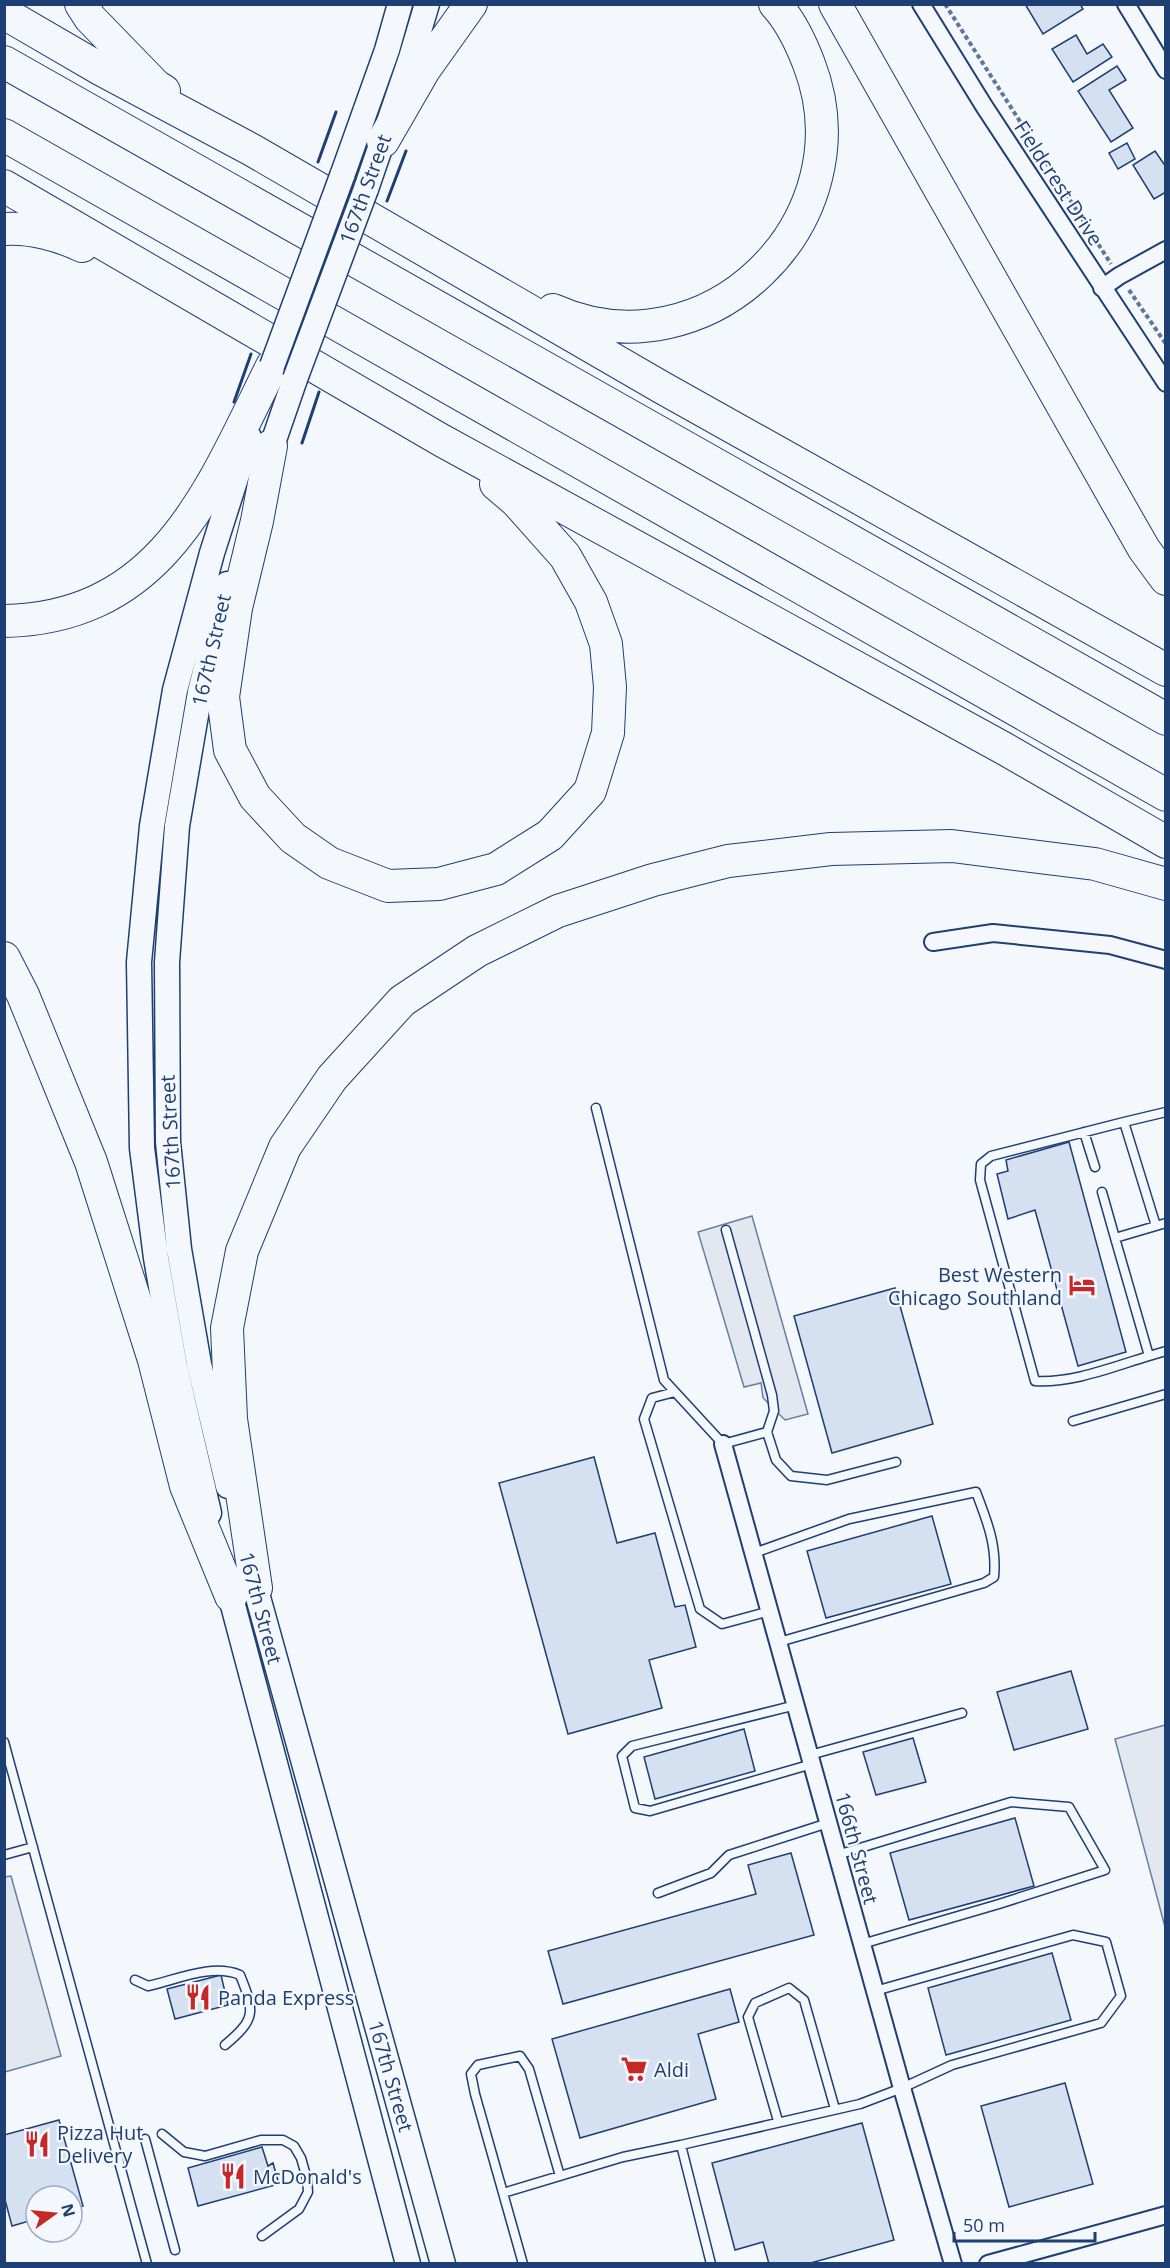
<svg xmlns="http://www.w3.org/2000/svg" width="1170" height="2268" font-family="'Open Sans',sans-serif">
	<rect width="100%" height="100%" fill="#f4f7fb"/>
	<path fill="#e3e8f0" stroke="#687fa3" stroke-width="1.5" d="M752 1216 808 1414 785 1420 763 1398 761 1383 744 1387 698 1232Z
		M1165 1725H1166L1165 1927 1115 1739Z
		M11 1876 61 2056 5 2072 4 1877Z"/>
	<path fill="#d5e0f0" stroke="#1d3f73" stroke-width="1.5" d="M1025 4H1080L1083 9 1043 34Z
		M1076 35 1087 54 1103 44 1112 57 1073 82 1052 49Z
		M1117 66 1126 80 1109 90 1133 128 1111 142 1078 91Z
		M1127 143 1135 159 1118 169 1109 153Z
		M1155 151 1166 167V192L1154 199 1133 165Z
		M1069 1142 1126 1352 1078 1366 1035 1210 1008 1219 997 1174 1008 1171 1006 1160Z
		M895 1288 933 1424 832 1453 794 1316Z
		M594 1457 617 1543 655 1533 675 1607 685 1605 696 1647 649 1660 662 1708 568 1734 499 1483Z
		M932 1516 951 1584 826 1618 807 1551Z
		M1071 1671 1088 1729 1014 1750 997 1692Z
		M744 1729 755 1771 655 1799 644 1757Z
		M913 1738 926 1782 876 1795 863 1752Z
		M1015 1818 1034 1886 909 1920 890 1853Z
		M791 1853 814 1935 563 2004 548 1951 756 1894 748 1865Z
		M1052 1953 1071 2020 946 2055 928 1988Z
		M221 1975 228 2005 175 2019 167 1989Z
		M730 1989 739 2022 698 2034 716 2099 580 2138 552 2039Z
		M1065 2083 1093 2184 1009 2207 981 2106Z
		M59 2120 83 2206 72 2210V2196H36V2219L12 2226 4 2196V2135Z
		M862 2123 894 2240 807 2264H769L763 2242 735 2250 712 2163Z
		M262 2147 268 2166 273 2163 279 2184 198 2206 188 2168Z"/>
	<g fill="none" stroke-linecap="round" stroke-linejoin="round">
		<g stroke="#1d3f73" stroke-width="11">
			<path id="service" d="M596 1108 664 1380 723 1444 767 1432 774 1411 772 1395 726 1230
				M1124 1122 1166 1112
				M1084 1132 1095 1167
				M1102 1192 1115 1238
				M1166 1223 1115 1238 1149 1356 1166 1351
				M1149 1356C1112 1367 1074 1383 1035 1381L980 1180 981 1164 991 1156 1124 1122 1156 1226
				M675 1392 652 1398 644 1419 700 1609 722 1624 770 1611
				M1073 1421 1166 1394
				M767 1432 776 1460 791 1476 827 1480 896 1462
				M754 1553 849 1519 976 1492C987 1521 997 1545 994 1577L984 1583 779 1642
				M796 1705 632 1746 622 1756 635 1808 650 1811 812 1764
				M4 1742 147 2264
				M810 1755 962 1713
				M4 1855 33 1847
				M837 1855 1011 1802 1069 1807 1105 1870 999 1904 862 1944
				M658 1893 711 1873 729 1855 828 1823
				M135 1980 148 1986C176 1980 212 1963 240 1975 255 2012 256 2019 225 2045
				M778 2121 748 2017 755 2003 789 1988 804 2000 835 2109
				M162 2134 184 2152 205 2156 261 2140H283L294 2146 301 2158 307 2179 308 2192 299 2209 262 2236
				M145 2139 175 2250
				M681 2145 860 2104 902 2088 952 2065 1101 2023 1121 1996 1106 1942 1073 1935 875 1991
				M503 2193 475 2094 471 2074 478 2065 520 2056 529 2069 560 2176
				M523 2264 503 2193 623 2157 681 2145 711 2264"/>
		</g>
		<g stroke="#1d3f73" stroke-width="20">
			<path id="minor" d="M921 4 984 106 1166 383
				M1126 4 1166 70
				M1102 288 1119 276 1166 250
				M933 942 993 933 1110 945 1166 960
				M723 1444 902 2088 953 2264
				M988 2264 1166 2215"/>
		</g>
		<g stroke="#1d3f73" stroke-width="27">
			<path id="secondary" d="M342 176 387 50 400 4
				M366 189 411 58 427 4
				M266 463 295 379
				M227 584 200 692 177 826 167 962 168 1142 179 1249 199 1364 228 1486
				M209 1513 175 1367 156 1258 142 1148 139 962 152 826 175 690 212 553 249 437
				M251 1572 443 2264
				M226 1579 408 2264"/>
		</g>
		<g stroke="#1d3f73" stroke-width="34">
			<path id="motorway" d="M81 4 90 18 156 86 164 91
				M835 4 1116 500 1144 549 1166 579
				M4 13 102 70 252 150 661 387 1166 670
				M4 62 1166 719
				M4 135 1166 795
				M383 141 424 70 471 4
				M4 186 441 440 1005 749 1166 842
				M4 229C30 227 59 235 82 246
				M553 310C707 379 869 220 809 64 801 43 791 21 775 4
				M271 446 257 521 236 608 223 697 230 750 255 797 293 838 329 863 388 886 439 884 496 869 550 835 590 791 608 733 610 687 606 644 591 602 565 556 516 501 496 484
				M4 621C164 618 211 488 272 366
				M4 958 23 995 91 1162 154 1360 186 1486 231 1596
				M256 1588 231 1419 227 1328 242 1251 285 1147 332 1078 402 1001 477 951 558 911 653 880 728 861 831 849 952 846 1095 864 1166 884"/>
		</g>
		<path stroke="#5e769c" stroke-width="4" stroke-dasharray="4.5 3" stroke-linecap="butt" d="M945 4 1111 264
			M1129 290 1166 344"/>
		<use href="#service" stroke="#f4f7fb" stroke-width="8"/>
		<use href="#minor" stroke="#f4f7fb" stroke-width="16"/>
		<use href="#secondary" stroke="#f4f7fb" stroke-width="24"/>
		<use href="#motorway" stroke="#f4f7fb" stroke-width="32"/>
		<g stroke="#1d3f73" stroke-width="27" stroke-linecap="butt">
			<path id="secondary-bridge" d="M272 366 342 176
				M295 379 366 189"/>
		</g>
		<use href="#secondary-bridge" stroke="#f4f7fb" stroke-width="24"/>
		<path stroke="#1d3f73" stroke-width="3" d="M318 162 336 112
			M387 201 406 151
			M234 402 251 354
			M302 443 319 392"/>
	</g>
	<defs>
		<g id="hotel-bare" transform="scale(2.07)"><path d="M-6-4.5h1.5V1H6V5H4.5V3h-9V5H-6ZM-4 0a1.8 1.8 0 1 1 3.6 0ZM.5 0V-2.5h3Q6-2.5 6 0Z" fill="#c62828" stroke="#f4f7fb" stroke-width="2.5" paint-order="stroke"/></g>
		<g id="restaurant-bare" transform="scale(2.07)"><path d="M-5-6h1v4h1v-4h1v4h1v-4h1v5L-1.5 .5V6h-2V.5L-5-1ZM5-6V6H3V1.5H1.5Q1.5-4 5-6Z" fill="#c62828" stroke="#f4f7fb" stroke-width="2.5" paint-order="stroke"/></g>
		<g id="supermarket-bare" transform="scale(2.07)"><path d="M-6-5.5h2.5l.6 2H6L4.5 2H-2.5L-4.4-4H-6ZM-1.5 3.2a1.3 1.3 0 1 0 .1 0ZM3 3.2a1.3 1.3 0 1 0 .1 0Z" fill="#c62828" stroke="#f4f7fb" stroke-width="2.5" paint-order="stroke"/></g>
	</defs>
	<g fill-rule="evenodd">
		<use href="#hotel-bare" x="1082" y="1285"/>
		<use href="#restaurant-bare" x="198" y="1997"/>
		<use href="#supermarket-bare" x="634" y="2069"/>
		<use href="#restaurant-bare" x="37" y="2144"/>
		<use href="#restaurant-bare" x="233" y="2176"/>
	</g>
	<g text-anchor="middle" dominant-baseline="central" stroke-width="4.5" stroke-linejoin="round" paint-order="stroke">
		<g font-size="20" fill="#1d3f73" stroke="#f4f7fb">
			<text transform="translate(1059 183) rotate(57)">Fieldcrest Drive</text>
			<text transform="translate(365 189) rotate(-70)">167th Street</text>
			<text transform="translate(211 650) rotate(-77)">167th Street</text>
			<text transform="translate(170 1132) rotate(-93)">167th Street</text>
			<text transform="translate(261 1608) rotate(75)">167th Street</text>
			<text transform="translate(857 1848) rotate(75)">166th Street</text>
			<text transform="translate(391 2076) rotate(74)">167th Street</text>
		</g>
		<g font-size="20" fill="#1d3f73" stroke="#f4f7fb" text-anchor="start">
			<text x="1062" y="1274" text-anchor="end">Best Western<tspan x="1062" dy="23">Chicago Southland</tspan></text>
			<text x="218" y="1997">Panda Express</text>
			<text x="654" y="2069">Aldi</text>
			<text x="57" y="2132">Pizza Hut<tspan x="57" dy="23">Delivery</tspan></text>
			<text x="253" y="2176">McDonald's</text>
		</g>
	</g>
	<rect width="1170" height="2268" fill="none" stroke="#1d3f73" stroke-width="12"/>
	<g transform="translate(54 2214) rotate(75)"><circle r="28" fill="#f4f7fb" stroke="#9eadc5" stroke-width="1.5"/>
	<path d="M0-4.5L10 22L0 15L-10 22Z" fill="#c62828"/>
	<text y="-9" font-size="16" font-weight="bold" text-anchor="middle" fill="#1d3f73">N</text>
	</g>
	<path d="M954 2232v9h141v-9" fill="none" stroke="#1d3f73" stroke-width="3"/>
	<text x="963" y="2232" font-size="18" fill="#1d3f73" stroke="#f4f7fb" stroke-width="4.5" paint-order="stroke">50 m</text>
</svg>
